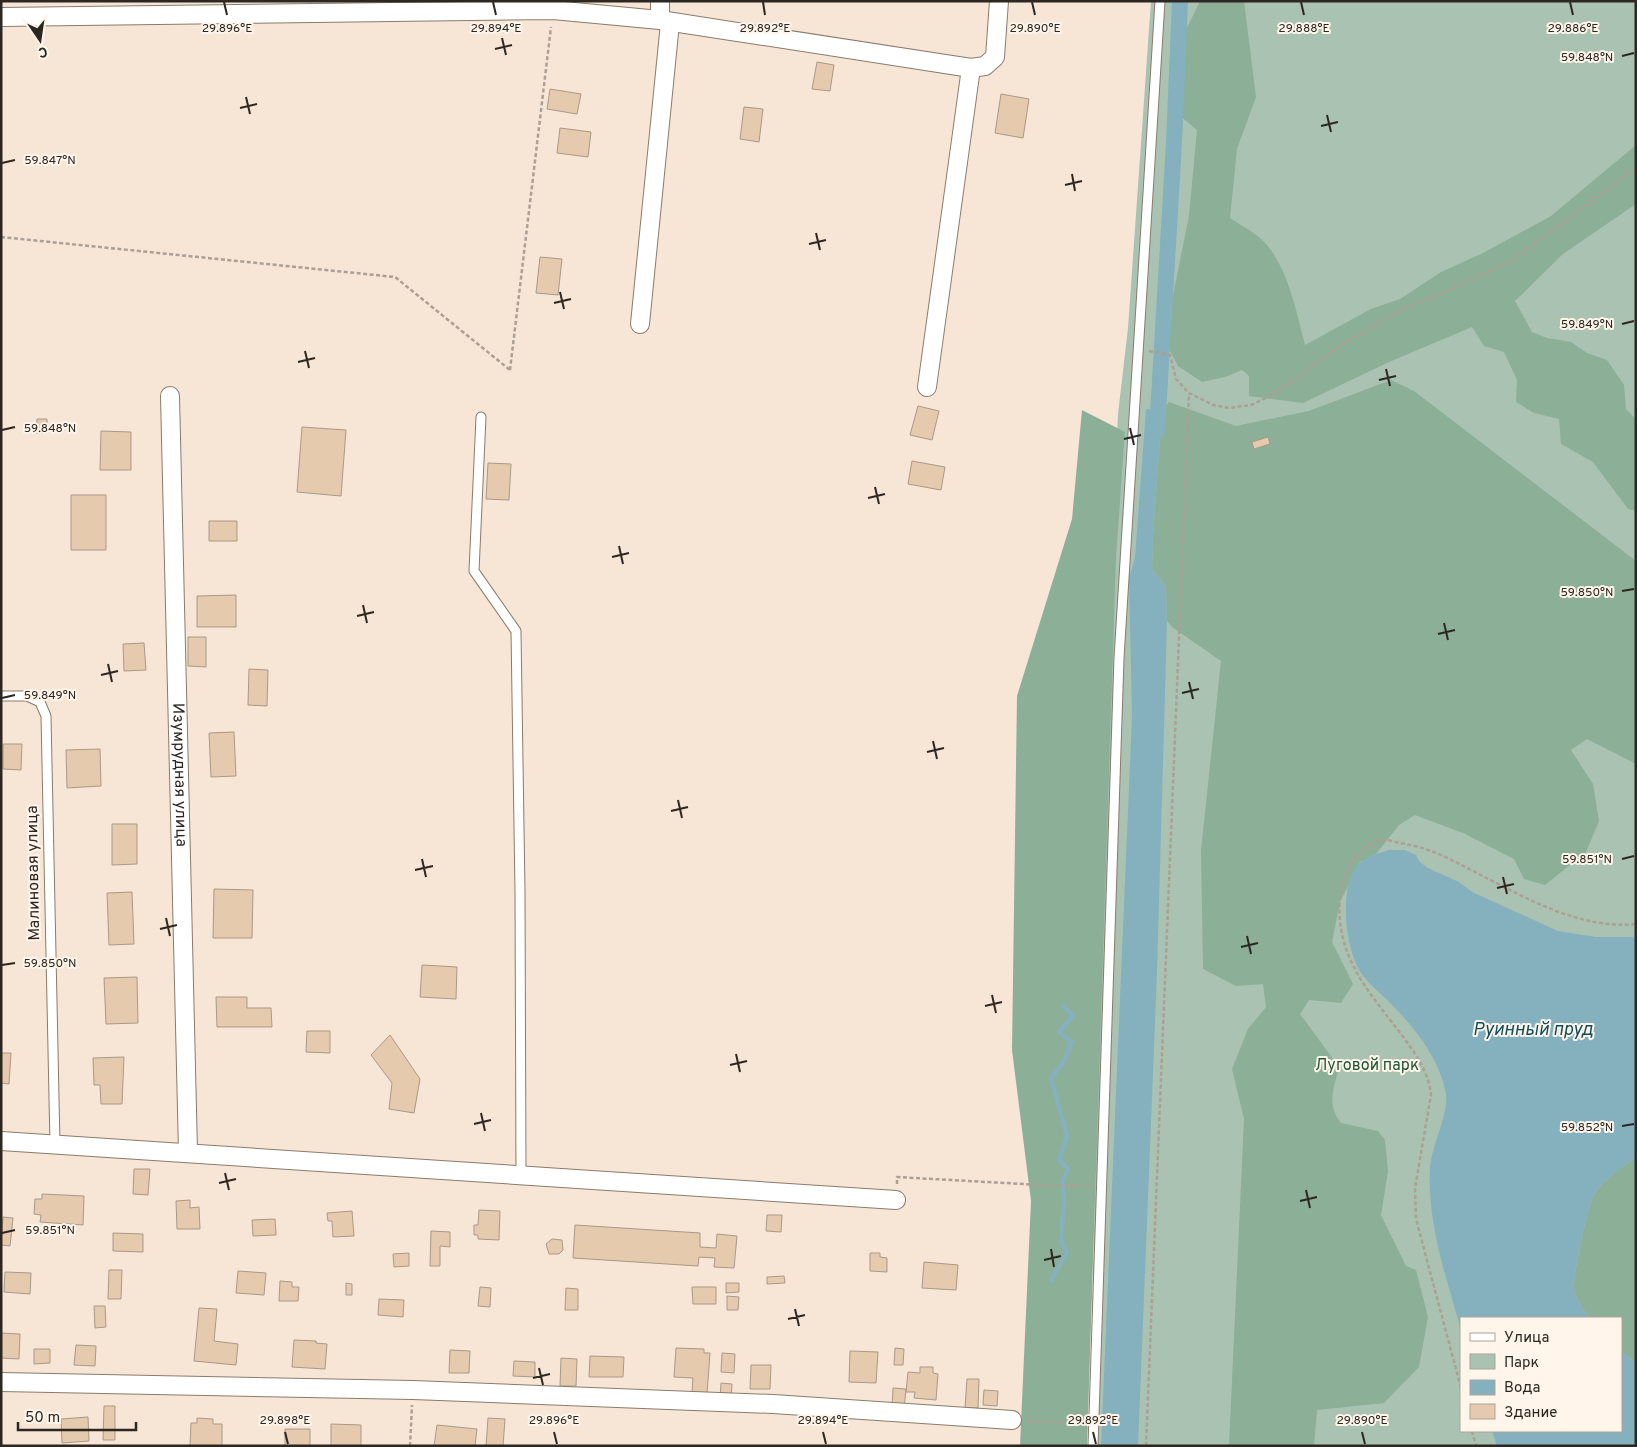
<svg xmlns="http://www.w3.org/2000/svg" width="1637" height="1447" font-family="Overpass,sans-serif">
	<rect width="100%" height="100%" fill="#f7e6d6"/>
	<path fill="#aac2b2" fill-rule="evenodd" d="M1151 1H1636V1446H1089L1108 645 1118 414 1128 328ZM1461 1318H1621V1431H1461Z"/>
	<path fill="#8caf97" d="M1200 1H1244L1256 97 1237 149 1230 218C1240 225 1251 230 1260 238 1286 260 1297 313 1305 345L1371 309 1400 299 1441 272 1483 253 1551 216 1636 145V204L1563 254 1515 301 1532 332 1547 338 1571 342 1587 353 1607 360 1624 385 1626 409 1636 419V511L1628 509 1593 462 1561 444 1559 419 1534 413 1516 402 1517 380 1504 352 1484 346 1472 327 1389 362 1303 403 1249 396V376L1242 370 1225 377 1202 382 1178 366 1170 351 1166 330 1189 216 1197 130 1179 115 1186 30Z
		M1391 380 1414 391 1636 561V764L1587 739 1571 750 1593 784 1599 821 1586 852 1545 885 1524 879 1514 859 1463 833 1415 815 1399 825 1376 854 1360 862 1340 902 1332 942 1353 984 1341 1003 1309 1000 1300 1014 1339 1067C1334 1089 1326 1104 1341 1123L1378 1131 1385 1140 1388 1171 1381 1215 1406 1266 1416 1270 1428 1317 1419 1367 1384 1403 1317 1410 1314 1446H1229L1244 1119 1232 1069 1248 1029 1266 1007 1263 984 1236 986 1203 969 1201 851 1221 661 1172 627 1167 621 1166 587 1152 569 1153 536 1162 411 1169 402 1236 426 1309 411Z
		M1082 410 1125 432 1116 557 1087 1446H1020L1031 1201 1012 1050 1017 696 1072 519Z
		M1636 1159V1363L1621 1351V1318H1590C1583 1309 1576 1300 1574 1288 1573 1275 1588 1203 1595 1193 1602 1183 1624 1163 1636 1159Z"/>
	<path fill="#85b1be" d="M1146 409 1162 411 1153 536 1152 569 1166 587 1167 621 1157 973 1138 1446H1101L1132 716 1129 579 1135 557Z
		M1389 850H1405L1416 855 1420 862 1428 868 1459 882 1472 892 1558 931 1596 937H1636V1159C1624 1163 1602 1183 1595 1193 1588 1203 1573 1275 1574 1288 1576 1300 1583 1309 1590 1318H1461V1330C1446 1277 1427 1223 1430 1168 1431 1147 1449 1113 1446 1094 1440 1060 1416 1029 1392 1005 1382 994 1369 985 1361 973 1345 949 1337 882 1361 862 1369 855 1380 853 1389 850Z
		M1621 1351 1636 1363V1446H1497L1492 1431H1621Z"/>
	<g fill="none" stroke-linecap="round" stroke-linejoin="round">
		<path stroke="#85b1be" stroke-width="4.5" d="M1051 1280 1067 1252 1061 1241 1064 1201 1062 1182 1068 1169 1059 1160 1067 1136 1051 1078 1063 1063 1072 1042 1059 1032 1073 1016 1063 1006"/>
		<path stroke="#85b1be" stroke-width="16" d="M1157 431 1174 143 1180 1"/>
	</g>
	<path fill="#e6caad" stroke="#a89989" d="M817 62 834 65 830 91 812 89Z
		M550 89 581 94 577 114 547 109Z
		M1001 94 1029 99 1023 138 995 133Z
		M744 107 763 109 759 142 740 139Z
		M560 128 591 132 588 157 557 153Z
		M540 257 562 259 558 295 536 293Z
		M918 406 939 411 932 440 910 435Z
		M37 419H47V433H36Z
		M302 427 346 430 341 496 297 492Z
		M101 431 131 432V470H100Z
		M1268 437 1270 444 1254 449 1252 442Z
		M912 461 945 467 941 490 908 484Z
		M488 463 511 464 509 500 486 499Z
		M71 495H106V550H71Z
		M209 521H237V541H209Z
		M236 595V627H197V596Z
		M188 637H206V667L188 666Z
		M144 643 146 670 124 671 123 644Z
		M249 669 268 670 267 706 248 705Z
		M234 732 236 776 211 777 209 733Z
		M3 744H22L21 770 3 769Z
		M100 749 101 786 67 788 66 750Z
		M112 824H137V864L112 865Z
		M214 889 253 890 252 938H213Z
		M132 892 134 944 109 945 107 893Z
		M422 965 457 967 456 999 420 997Z
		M137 977 138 1023 106 1024 104 978Z
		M216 997H247V1008H271L272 1027H217Z
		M307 1031H330V1053L306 1052Z
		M390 1035 420 1079 414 1113 389 1109 392 1083 371 1055Z
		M1 1053H11L9 1084 1 1083Z
		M124 1057 122 1104H101L100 1085H94L93 1058Z
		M134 1169H150L148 1195 133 1194Z
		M42 1194 84 1196 83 1225 40 1222 41 1215 34 1214 35 1199H42Z
		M190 1200V1208L199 1207 200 1229H177L176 1201Z
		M479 1210 500 1211 499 1240 478 1239V1235H474V1225H478Z
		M352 1211 354 1236 333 1237 332 1221H328L327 1213Z
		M767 1215H782L781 1232 766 1231Z
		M3 1217 13 1218 10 1246 1 1245Z
		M275 1219 276 1235 253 1236 252 1220Z
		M575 1225 700 1233V1247L716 1248 717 1234 737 1236 734 1268 714 1267 715 1258 699 1257 698 1266 573 1258Z
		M431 1231 450 1232V1247L440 1246V1266H430Z
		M113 1233 143 1234V1252L113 1251Z
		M552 1239 562 1240 563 1250 559 1254H549L546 1244Z
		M409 1253V1266L394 1267 393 1254Z
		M870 1253H880V1257L887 1258V1272L870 1271Z
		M924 1262 958 1265 956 1290 922 1288Z
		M109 1270H122L121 1299H108Z
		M238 1271 266 1273 264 1295 236 1293Z
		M5 1272 31 1273 30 1294 4 1292Z
		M784 1276 785 1283 767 1284V1277Z
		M280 1281 292 1282V1287H299L298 1301H279Z
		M346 1283 352 1284V1295H346Z
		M726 1283H739V1292L726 1293Z
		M480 1287 491 1288 490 1307 478 1306Z
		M692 1287H716V1304H693Z
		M566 1288 578 1289V1310H565Z
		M727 1296 739 1297 738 1310H727Z
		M379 1299 404 1300 403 1317 378 1315Z
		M94 1306H105L106 1327 95 1328Z
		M199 1308 217 1309 214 1341 238 1344 236 1365 194 1361Z
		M1 1333 20 1334 19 1359 1 1358Z
		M294 1340 316 1341V1343L327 1344 325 1369 292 1367Z
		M76 1345 96 1346 95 1366 74 1365Z
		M676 1348 704 1349V1353H710L707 1394 692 1393 693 1378 674 1377Z
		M895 1348 904 1349 903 1365H894Z
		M34 1349H50V1363L34 1364Z
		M450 1350 470 1351 469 1373H449Z
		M850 1351 878 1352 876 1383 849 1382Z
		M722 1353 735 1354 734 1373 721 1372Z
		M590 1356 624 1357 623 1377H589Z
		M561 1358 577 1359 576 1386H560Z
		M514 1361 535 1362V1377L513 1376Z
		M751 1365H771L770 1389H750Z
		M920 1367H933V1373L938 1374 936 1400 914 1398 915 1392H906L908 1372 920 1373Z
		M967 1379H979L978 1408H965Z
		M721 1383 732 1384 731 1400 720 1399Z
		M893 1388 906 1389 904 1409 892 1408Z
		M984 1390 998 1391 997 1406 983 1405Z
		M104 1406H115V1440H103Z
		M88 1417 89 1441 62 1443 61 1419Z
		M197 1418 213 1419V1424H222V1446H190L191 1423H197Z
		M488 1418 505 1419 503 1446H486Z
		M331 1424 361 1425V1446H331Z
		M437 1425 477 1429 475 1446H434Z
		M285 1429H310V1446H285Z"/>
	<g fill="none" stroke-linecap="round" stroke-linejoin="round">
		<g stroke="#8a7b6c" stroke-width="11">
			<path id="lane" d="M481 417 474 571 516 631 520 892 521 1175
				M1 696H27L40 702 46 716 55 1145
				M1093 1446 1119 658 1160 1"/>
		</g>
		<g stroke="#8a7b6c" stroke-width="20">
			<g id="street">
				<path d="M660 1V20"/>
				<path d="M1 17 553 10 660 20 971 68 985 66 995 57 999 1"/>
				<path d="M640 324 670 23"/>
				<path d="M927 387 971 68"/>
				<path id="s1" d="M170 396 188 1152"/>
				<path d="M1 1141 896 1200"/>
				<path d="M1 1382 413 1390 773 1404 1012 1420"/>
			</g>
		</g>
		<path stroke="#ac9f93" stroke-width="2.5" stroke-dasharray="4 2.5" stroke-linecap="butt" d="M1 237 395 277 510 370
			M1149 351 1170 355 1176 379 1189 393 1213 405 1229 408 1251 405 1274 394 1339 347 1396 312 1464 284 1512 260 1636 168
			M510 370 551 27
			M897 1184V1177L1059 1186 1090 1185
			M1461 1388 1416 1219 1415 1188 1431 1095C1429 1073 1417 1056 1404 1038 1371 994 1335 958 1340 899 1342 874 1357 844 1385 840 1389 840 1395 842 1400 843 1430 848 1446 857 1473 871 1522 896 1579 930 1636 924
			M1028 1421 1083 1423
			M1472 1431 1476 1446
			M410 1446 412 1405
			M1146 1446 1189 393"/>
		<use href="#lane" stroke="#fff" stroke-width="9"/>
		<use href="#street" stroke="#fff" stroke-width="18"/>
	</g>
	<path fill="none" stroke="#2d2721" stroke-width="2" d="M224 2 227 15M493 2 496 15M763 2 765 15M1032 2 1035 15M1301 2 1304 15M1570 2 1573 15M502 38 506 55M495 49 512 45M1622 56 1634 53M246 97 250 114M240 108 257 104M1327 115 1331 132M1321 126 1338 122M2 163 15 160M1072 174 1075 191M1065 185 1082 181M816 233 820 250M809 244 826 240M560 292 564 309M554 303 571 299M1622 324 1634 321M305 351 309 368M298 362 315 358M1386 369 1390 386M1379 380 1396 376M1130 428 1134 445M2 430 15 427M1124 439 1141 435M875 487 879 504M868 498 885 494M619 546 623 564M612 557 629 553M1622 591 1634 589M363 605 367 623M357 616 374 612M1444 623 1448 640M1438 634 1455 630M108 664 112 682M101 675 118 671M1189 682 1193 699M1182 693 1199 689M2 698 15 695M933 741 937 759M927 752 944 748M678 800 682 818M671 811 688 807M422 859 426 877M1622 859 1634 856M415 870 433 866M1503 877 1507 894M1497 888 1514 884M166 918 170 936M160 929 177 925M1247 936 1251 954M1241 947 1258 943M2 965 15 963M992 995 996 1013M985 1006 1002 1002M736 1054 740 1072M730 1065 747 1061M481 1113 485 1131M474 1124 491 1120M1622 1126 1634 1124M225 1173 229 1190M219 1183 236 1179M1306 1190 1310 1208M1300 1201 1317 1197M2 1233 15 1230M1051 1249 1054 1267M1044 1260 1061 1256M795 1309 799 1326M788 1319 805 1315M539 1368 543 1385M533 1378 550 1374M285 1432 288 1444M554 1432 557 1444M823 1432 826 1444M1093 1432 1096 1444M1362 1432 1365 1444"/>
	<g text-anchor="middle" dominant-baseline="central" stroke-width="4" stroke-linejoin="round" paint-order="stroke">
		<g font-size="16" fill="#2d2721" stroke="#fff5eb">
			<text stroke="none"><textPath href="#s1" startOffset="379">Изумрудная улица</textPath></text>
			<text transform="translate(34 873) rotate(-91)">Малиновая улица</text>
		</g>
		<g font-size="16" fill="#1e5737" stroke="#fff5eb">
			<text x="1367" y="1066">Луговой парк</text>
		</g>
		<g font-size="18" font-style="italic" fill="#0d4d5b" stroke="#fff5eb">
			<text x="1533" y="1030">Руинный пруд</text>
		</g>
	</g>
	<g font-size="12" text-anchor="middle" fill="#2d2721" stroke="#fff5eb" stroke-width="4" stroke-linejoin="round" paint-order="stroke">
		<text x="227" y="32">29.896°E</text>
		<text x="496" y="32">29.894°E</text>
		<text x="765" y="32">29.892°E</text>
		<text x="1035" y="32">29.890°E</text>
		<text x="1304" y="32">29.888°E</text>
		<text x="1573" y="32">29.886°E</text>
		<text x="1587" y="61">59.848°N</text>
		<text x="50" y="164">59.847°N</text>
		<text x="1587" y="328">59.849°N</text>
		<text x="50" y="432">59.848°N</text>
		<text x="1587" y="596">59.850°N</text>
		<text x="50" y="699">59.849°N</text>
		<text x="1587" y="863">59.851°N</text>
		<text x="50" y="967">59.850°N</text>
		<text x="1587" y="1131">59.852°N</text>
		<text x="50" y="1234">59.851°N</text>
		<text x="285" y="1424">29.898°E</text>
		<text x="554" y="1424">29.896°E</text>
		<text x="823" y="1424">29.894°E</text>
		<text x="1093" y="1424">29.892°E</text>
		<text x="1362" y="1424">29.890°E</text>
	</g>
	<rect width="1637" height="1447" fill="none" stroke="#2d2721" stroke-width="5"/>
	<rect x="1460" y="1317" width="162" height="115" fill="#fff5eb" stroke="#aba39a"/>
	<rect x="1470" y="1333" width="25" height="8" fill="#ffffff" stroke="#aba39a"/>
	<text x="1504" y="1342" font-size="15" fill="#2d2721">Улица</text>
	<rect x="1470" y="1354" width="25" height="15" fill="#aac2b2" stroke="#aba39a"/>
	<text x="1504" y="1367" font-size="15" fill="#2d2721">Парк</text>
	<rect x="1470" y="1380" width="25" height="15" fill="#85b1be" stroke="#aba39a"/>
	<text x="1504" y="1392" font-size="15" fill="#2d2721">Вода</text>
	<rect x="1470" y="1404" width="25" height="15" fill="#e6caad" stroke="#aba39a"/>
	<text x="1504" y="1417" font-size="15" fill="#2d2721">Здание</text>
	<g transform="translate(40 40) rotate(167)" stroke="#fff5eb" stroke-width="4" paint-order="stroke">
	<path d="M0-4L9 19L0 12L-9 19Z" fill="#2d2721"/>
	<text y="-8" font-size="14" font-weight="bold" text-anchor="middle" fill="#2d2721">С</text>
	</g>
	<path d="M18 1422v8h118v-8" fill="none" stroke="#2d2721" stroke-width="2.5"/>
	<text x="25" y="1422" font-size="15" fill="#2d2721" stroke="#fff5eb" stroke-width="4" paint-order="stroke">50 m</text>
</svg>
